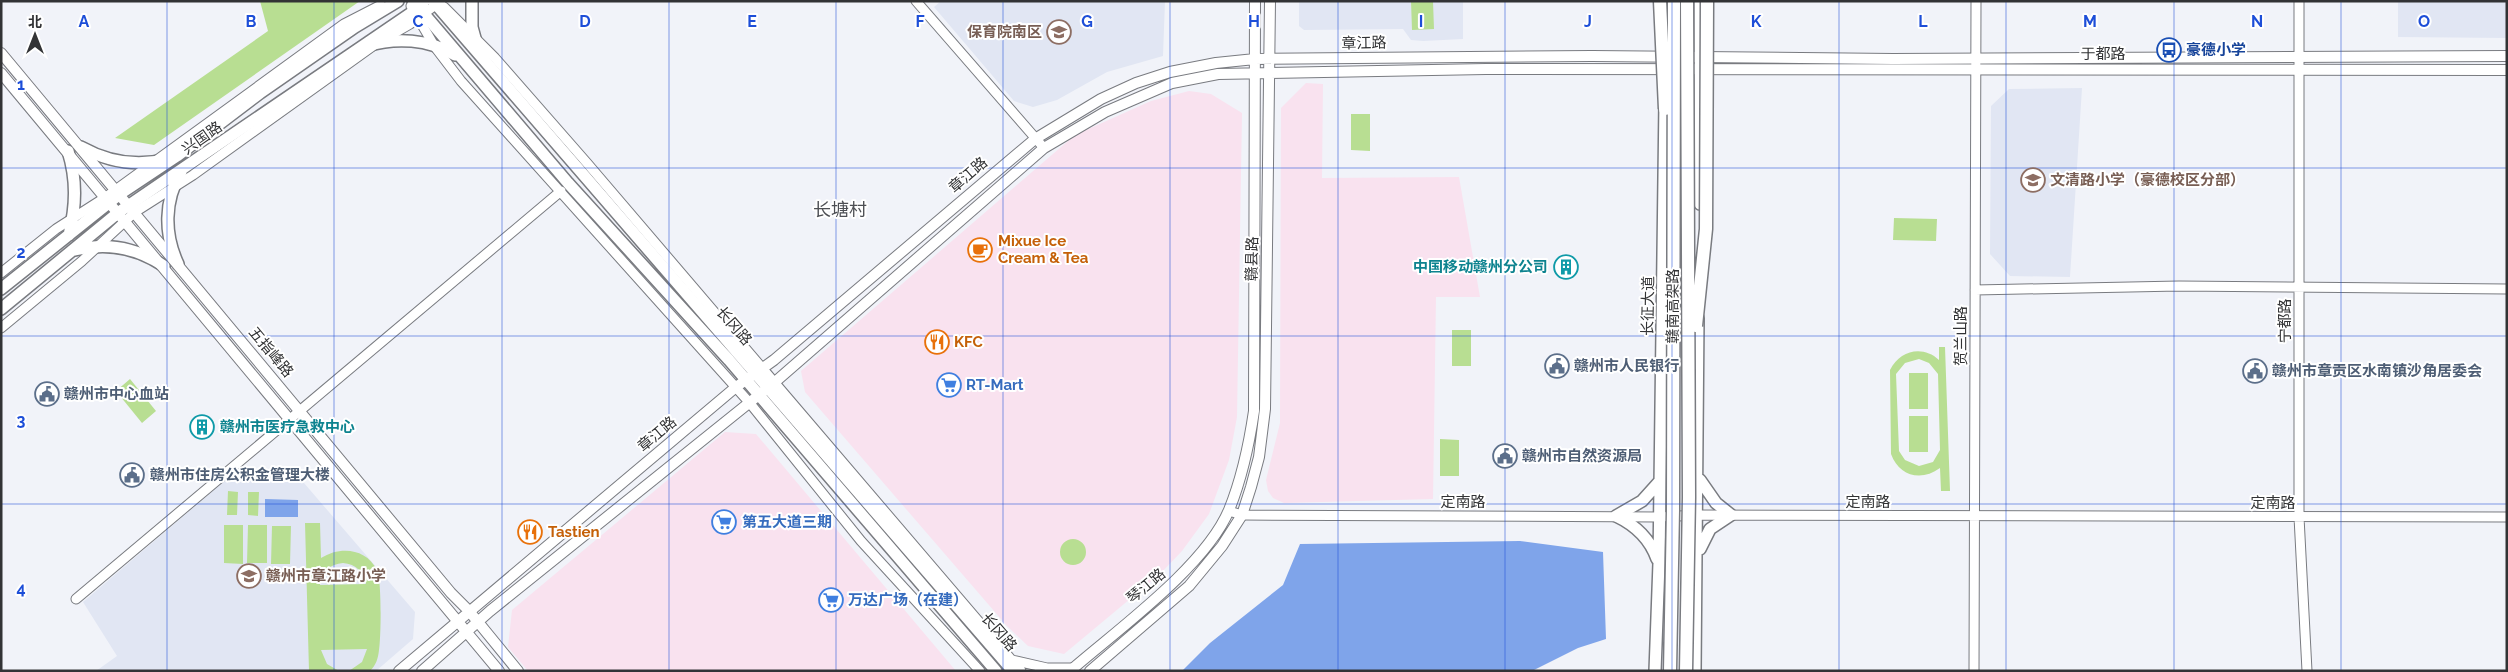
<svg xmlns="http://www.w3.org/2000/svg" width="2508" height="672" font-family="Raleway,'Noto Sans SC',sans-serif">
	<rect width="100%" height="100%" fill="#f1f3f9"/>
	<path fill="#f9e2ef" d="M1306 83 1323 84 1322 178 1459 177 1480 297H1436L1433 499 1284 503 1273 498 1268 491 1266 480 1280 423 1281 108Z
		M1189 91 1211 94 1242 113 1237 417 1229 460 1209 514 1182 551 1160 574 1064 654 1028 646 1007 626 805 392 801 371 1075 135 1151 101Z
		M725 432 756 434 956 671H528L508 647 512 610Z"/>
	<path fill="#e1e6f3" d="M941 1H1165L1163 56 1107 72 1057 100 1033 107 1014 101 934 7Z
		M1299 1H1463V39L1423 41 1411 40 1403 29 1304 30 1299 26Z
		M2398 1H2507V38L2398 37Z
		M2082 88 2070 277 2010 276 1990 254 1991 106 2009 89Z
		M228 478 304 483 415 612 413 639 376 671H96L117 656 83 602Z"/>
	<path fill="#b8de92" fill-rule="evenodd" d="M260 1H360L154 145 115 138 268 31Z
		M1411 1H1433L1434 29 1412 30Z
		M1351 114H1370V151L1351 150Z
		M1894 218 1937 219 1936 241 1893 240Z
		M1452 330H1471V366H1452Z
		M1939 347H1945L1950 491H1941L1940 468C1921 482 1899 476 1891 454L1890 370C1900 350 1923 345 1939 360ZM1919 359 1929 363 1938 374 1940 450 1933 462 1919 466 1905 460 1899 451 1896 374 1905 363Z
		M1909 373H1928V409H1909Z
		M130 379 156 411 142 423 116 391Z
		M1909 416H1928V452H1909Z
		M1440 439 1459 440V476H1440Z
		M228 491 238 492 237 515H227Z
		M248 492H259L258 516 248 515Z
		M305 523H320L321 558C340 546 366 548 377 570 382 581 381 637 379 650 378 659 376 665 370 671H349L362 662 367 649 321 650 327 664 339 671H309ZM343 563C356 564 364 572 366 584L320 585C322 571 330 564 343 563Z
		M224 525H243V564L224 563Z
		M248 525H267V563H247Z
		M272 526H291L290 564H271Z
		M1060 552a13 13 0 1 1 26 0a13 13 0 1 1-26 0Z"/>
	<path fill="#7fa4ea" d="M265 499 298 500V517H265Z
		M1520 541 1603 552 1606 639 1578 648 1532 671H1182L1210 643 1283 585 1300 544Z"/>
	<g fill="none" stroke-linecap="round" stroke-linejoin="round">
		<g stroke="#797b80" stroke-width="11">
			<path id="tertiary" d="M916 1 1044 148
				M2299 1V517L2307 671
				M411 6 435 47 461 81 749 402 861 541 980 671
				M444 7 495 58 587 163 1021 671
				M1 273 56 229 106 197 344 24 381 5
				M1975 290 2179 286 2507 289
				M1 328 82 261 135 212 193 175 377 43 410 24 441 1
				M1229 511 1242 515 1659 517 1698 515 2507 517
				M76 599 561 191
				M1012 660 1047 668H1073
				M1974 671 1976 1"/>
		</g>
		<g stroke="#797b80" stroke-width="12">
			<path id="secondary" d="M1 53 451 593 469 611 518 671
				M1 73 499 671
				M399 671 736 387 774 360 1035 139 1101 99 1136 83 1170 72 1216 63 1255 59 1592 56 1893 59 2507 56
				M422 671 490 611 775 382 1044 148 1105 112 1172 83 1218 74 1486 69 2507 70
				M1070 671C1117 630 1205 567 1229 510 1242 478 1249 445 1254 411L1255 1
				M1090 671 1189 586 1222 546 1242 515 1251 487 1259 457 1265 409 1270 1"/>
		</g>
		<g stroke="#797b80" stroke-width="14">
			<path id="primary" d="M413 1 568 183 729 360 996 671
				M433 1 1013 671
				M472 1V27L478 49
				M1700 1V204
				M367 46C396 37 428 39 455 55
				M81 147C108 162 137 167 168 159
				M68 151C77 180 76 206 69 235
				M75 250C107 242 137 248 164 266
				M178 264C164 234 164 201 181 172
				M1 289 120 194 177 156 260 93 355 27 398 1
				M1 309 119 212 423 5
				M1700 480 1716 503 1731 515
				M1616 516C1635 525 1650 539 1657 559
				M1616 516 1642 501 1660 481
				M1700 549 1710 529 1731 515
				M1655 671 1659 563 1665 100
				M1695 671 1698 318"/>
		</g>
		<use href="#tertiary" stroke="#fff" stroke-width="9"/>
		<use href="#secondary" stroke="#fff" stroke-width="10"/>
		<use href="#primary" stroke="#fff" stroke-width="11"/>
		<g stroke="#797b80" stroke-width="15" stroke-linecap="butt">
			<path id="trunk-bridge" d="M1660 1 1665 109
				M1696 326 1706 229 1707 1
				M1670 671 1673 510 1674 1
				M1686 671 1689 497 1687 1"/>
		</g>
		<use href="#trunk-bridge" stroke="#fff" stroke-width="12"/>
	</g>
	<path fill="none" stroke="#1d4ed8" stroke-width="1" stroke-opacity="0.55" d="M167 1V671M334 1V671M502 1V671M669 1V671M836 1V671M1003 1V671M1170 1V671M1338 1V671M1505 1V671M1672 1V671M1839 1V671M2006 1V671M2174 1V671M2341 1V671M1 168H2507M1 336H2507M1 504H2507"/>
	<defs>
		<g id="school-ring" transform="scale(1.25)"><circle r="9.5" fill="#fff" stroke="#8d6e63" stroke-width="1.5"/><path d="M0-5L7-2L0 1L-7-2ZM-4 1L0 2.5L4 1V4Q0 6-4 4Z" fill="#8d6e63"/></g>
		<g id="bus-ring" transform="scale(1.25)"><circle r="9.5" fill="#fff" stroke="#1a4fb4" stroke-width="1.5"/><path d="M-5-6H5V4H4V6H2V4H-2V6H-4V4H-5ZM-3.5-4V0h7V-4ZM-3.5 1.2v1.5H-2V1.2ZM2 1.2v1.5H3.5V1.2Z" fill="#1a4fb4"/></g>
		<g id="cafe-ring" transform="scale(1.25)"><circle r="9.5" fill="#fff" stroke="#e8710a" stroke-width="1.5"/><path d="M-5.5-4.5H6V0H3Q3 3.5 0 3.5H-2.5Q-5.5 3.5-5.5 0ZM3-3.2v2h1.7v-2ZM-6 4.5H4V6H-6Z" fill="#e8710a"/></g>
		<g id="building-ring" transform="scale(1.25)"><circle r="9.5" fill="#fff" stroke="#0f9aa8" stroke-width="1.5"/><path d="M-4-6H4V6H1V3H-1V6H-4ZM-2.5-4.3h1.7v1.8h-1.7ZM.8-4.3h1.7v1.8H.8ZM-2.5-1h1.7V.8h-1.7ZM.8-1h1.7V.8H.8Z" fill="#0f9aa8"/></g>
		<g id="restaurant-ring" transform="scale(1.25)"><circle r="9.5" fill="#fff" stroke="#e8710a" stroke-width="1.5"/><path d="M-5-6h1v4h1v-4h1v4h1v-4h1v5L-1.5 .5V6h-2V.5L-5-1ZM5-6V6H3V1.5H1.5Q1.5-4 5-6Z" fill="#e8710a"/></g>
		<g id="civic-ring" transform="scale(1.25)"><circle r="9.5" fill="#fff" stroke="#5c6f8a" stroke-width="1.5"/><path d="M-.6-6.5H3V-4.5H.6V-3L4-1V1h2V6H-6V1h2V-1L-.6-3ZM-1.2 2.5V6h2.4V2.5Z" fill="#5c6f8a"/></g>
		<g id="supermarket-ring" transform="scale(1.25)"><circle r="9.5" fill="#fff" stroke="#3f7fe0" stroke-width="1.5"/><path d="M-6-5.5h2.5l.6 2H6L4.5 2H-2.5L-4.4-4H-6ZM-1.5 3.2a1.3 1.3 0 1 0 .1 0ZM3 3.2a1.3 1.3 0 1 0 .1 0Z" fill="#3f7fe0"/></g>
	</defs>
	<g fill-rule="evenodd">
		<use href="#school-ring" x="1059" y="32"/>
		<use href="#bus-ring" x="2169" y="50"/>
		<use href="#school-ring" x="2033" y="180"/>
		<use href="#cafe-ring" x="980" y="250"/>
		<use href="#building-ring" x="1566" y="267"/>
		<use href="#restaurant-ring" x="937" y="342"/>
		<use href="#civic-ring" x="1557" y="366"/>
		<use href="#civic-ring" x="2255" y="371"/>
		<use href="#supermarket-ring" x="949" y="385"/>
		<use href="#civic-ring" x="47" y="394"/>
		<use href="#building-ring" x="202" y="427"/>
		<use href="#civic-ring" x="1505" y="456"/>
		<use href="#civic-ring" x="132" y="475"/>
		<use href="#supermarket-ring" x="724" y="522"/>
		<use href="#restaurant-ring" x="530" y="532"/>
		<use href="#school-ring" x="249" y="576"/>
		<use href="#supermarket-ring" x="831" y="600"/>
	</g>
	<g text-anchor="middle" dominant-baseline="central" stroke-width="4" stroke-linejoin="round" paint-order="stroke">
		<g font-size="15" font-weight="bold" fill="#785e54" stroke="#fff" text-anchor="start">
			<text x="1042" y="32" text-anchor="end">保育院南区</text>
			<text x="2050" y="180">文清路小学（豪德校区分部）</text>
			<text x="266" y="576">赣州市章江路小学</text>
		</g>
		<g font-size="15" fill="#323335" stroke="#fff">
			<text transform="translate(1364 43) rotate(-1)">章江路</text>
			<text x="2103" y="54">于都路</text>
			<text transform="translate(202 138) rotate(-35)">兴国路</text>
			<text transform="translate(968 175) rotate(-41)">章江路</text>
			<text transform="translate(1252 259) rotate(-89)">赣县路</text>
			<text transform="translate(1648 306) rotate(-89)">长征大道</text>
			<text transform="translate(1673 306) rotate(-90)">赣南高架路</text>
			<text transform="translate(2285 321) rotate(-90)">宁都路</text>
			<text transform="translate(734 326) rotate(49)">长冈路</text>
			<text transform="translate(1961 336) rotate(-90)">贺兰山路</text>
			<text transform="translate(271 352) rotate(50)">五指峰路</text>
			<text transform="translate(657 434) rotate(-40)">章江路</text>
			<text x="1463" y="502">定南路</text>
			<text x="1868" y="502">定南路</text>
			<text x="2273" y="503">定南路</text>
			<text transform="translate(1146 586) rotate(-40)">琴江路</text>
			<text transform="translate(999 632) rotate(49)">长冈路</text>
		</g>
		<g font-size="15" font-weight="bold" fill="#164399" stroke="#fff" text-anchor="start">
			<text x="2186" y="50">豪德小学</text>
		</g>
		<g font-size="15" font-weight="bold" fill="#c56008" stroke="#fff" text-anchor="start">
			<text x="998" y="241">Mixue Ice<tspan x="998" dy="17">Cream &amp; Tea</tspan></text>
			<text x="954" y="342">KFC</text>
			<text x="548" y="532">Tastien</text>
		</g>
		<g font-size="15" font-weight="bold" fill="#0d838f" stroke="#fff" text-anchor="end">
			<text x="1548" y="267">中国移动赣州分公司</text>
			<text x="220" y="427" text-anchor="start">赣州市医疗急救中心</text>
		</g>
		<g font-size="15" font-weight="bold" fill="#4e5e75" stroke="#fff" text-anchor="start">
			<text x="1574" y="366">赣州市人民银行</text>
			<text x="2272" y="371">赣州市章贡区水南镇沙角居委会</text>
			<text x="64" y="394">赣州市中心血站</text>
			<text x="1522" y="456">赣州市自然资源局</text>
			<text x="150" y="475">赣州市住房公积金管理大楼</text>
		</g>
		<g font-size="15" font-weight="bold" fill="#366cbe" stroke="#fff" text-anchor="start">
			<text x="966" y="385">RT-Mart</text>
			<text x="742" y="522">第五大道三期</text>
			<text x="848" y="600">万达广场（在建）</text>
		</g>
		<g font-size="18" fill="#4d4f54" stroke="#fff">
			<text x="840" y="209">长塘村</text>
		</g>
	</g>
	<g font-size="16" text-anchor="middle" font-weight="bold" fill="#1d4ed8" stroke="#fff" stroke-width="4" stroke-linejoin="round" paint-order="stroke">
		<text x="84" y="27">A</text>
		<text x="251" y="27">B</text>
		<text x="418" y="27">C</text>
		<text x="585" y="27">D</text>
		<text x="752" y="27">E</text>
		<text x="920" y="27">F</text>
		<text x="1087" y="27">G</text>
		<text x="1254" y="27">H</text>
		<text x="1421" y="27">I</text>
		<text x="1588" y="27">J</text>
		<text x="1756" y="27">K</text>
		<text x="1923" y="27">L</text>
		<text x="2090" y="27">M</text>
		<text x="2257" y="27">N</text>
		<text x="2424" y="27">O</text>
		<text x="21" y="90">1</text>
		<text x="21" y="258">2</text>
		<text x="21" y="426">3</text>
		<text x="21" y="594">4</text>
	</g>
	<rect width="2508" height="672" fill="none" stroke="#323335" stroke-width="5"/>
	<g transform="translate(35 35)" stroke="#ffffff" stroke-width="4" paint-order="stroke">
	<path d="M0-4L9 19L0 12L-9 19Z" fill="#323335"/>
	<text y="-8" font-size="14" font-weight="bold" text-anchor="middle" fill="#323335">北</text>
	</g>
</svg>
